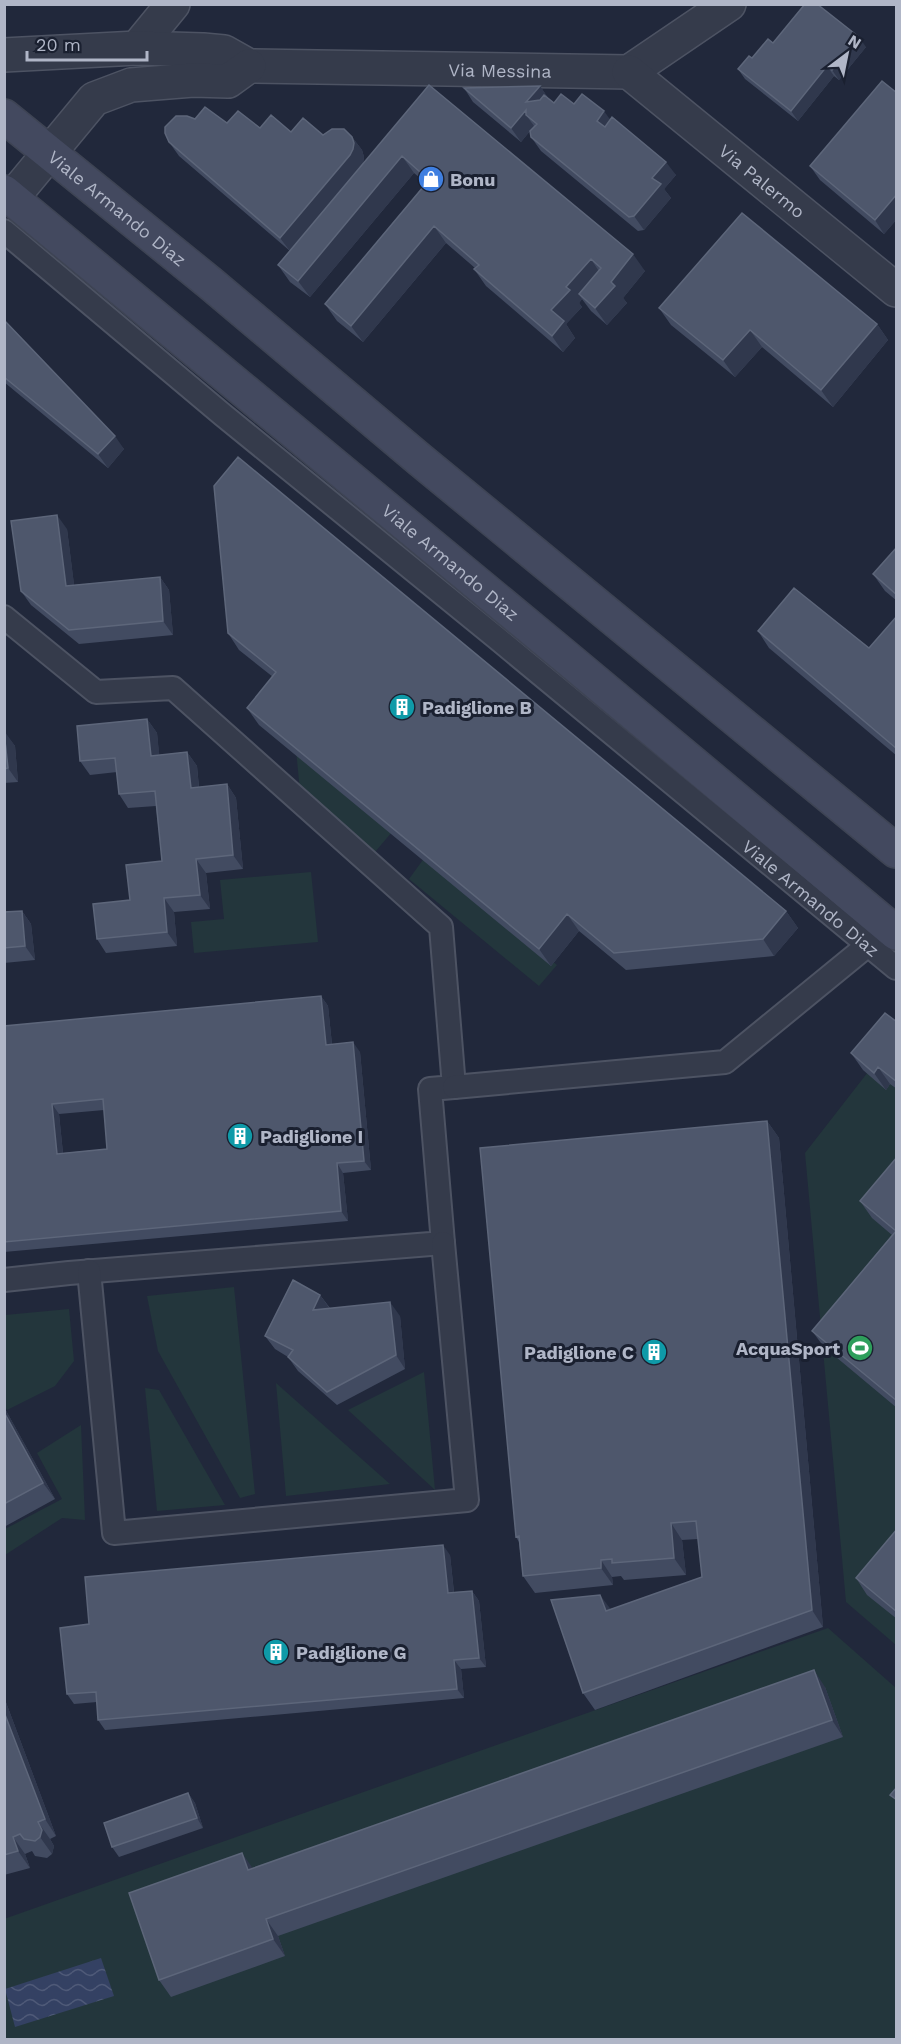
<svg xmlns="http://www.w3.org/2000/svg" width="901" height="2044" font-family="'Work Sans',sans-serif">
	<defs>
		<pattern id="water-waves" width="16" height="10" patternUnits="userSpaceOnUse" patternTransform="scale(1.5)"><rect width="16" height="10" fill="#344163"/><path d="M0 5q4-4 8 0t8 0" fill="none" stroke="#4f5a78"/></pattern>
	</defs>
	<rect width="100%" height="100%" fill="#21283b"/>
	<path fill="#23363c" d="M296 750 392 832 375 852 300 791Z
		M425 857 557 965 539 986 409 879Z
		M311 872 318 942 194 953 191 922 224 919 220 880Z
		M896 1036V1645L846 1602 805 1153Z
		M234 1287 255 1494 240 1498 158 1351 147 1296Z
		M69 1309 74 1361 55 1386 7 1410 4 1405 5 1315Z
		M424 1372 435 1490 348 1410Z
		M276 1383 390 1484 286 1496Z
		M145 1388 159 1390 225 1505 157 1511Z
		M81 1425 85 1520 62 1518 5 1555V1529L62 1499 37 1453Z
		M828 1628 896 1688V2039H5L4 1919Z"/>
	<path fill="url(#water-waves)" d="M101 1958 114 1996 15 2027 5 1989Z"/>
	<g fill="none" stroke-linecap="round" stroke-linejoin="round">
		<g stroke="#4d5363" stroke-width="26">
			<g id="service">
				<path id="s1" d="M4 231 223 415 498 639 896 968"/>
				<path d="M4 617 96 692 173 688 441 927 454 1087 430 1089 443 1243 69 1273 4 1280"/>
				<path d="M454 1087 725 1062 868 945"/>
				<path d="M89 1271 114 1533 467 1500 443 1243"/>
			</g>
		</g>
		<g stroke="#4d5363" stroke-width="36">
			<g id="minor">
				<path d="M137 48 173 4"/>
				<path id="s2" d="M4 55 137 48 203 50 224 52 249 66 629 72 729 4"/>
				<path id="s3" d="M629 72 896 290"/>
				<path d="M12 198 94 99 131 85 193 80 228 81 249 66"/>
			</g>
		</g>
		<g stroke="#3e4454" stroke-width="36">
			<g id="secondary">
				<path id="s4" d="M4 116 210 283 419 459 896 851"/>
				<path id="s5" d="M4 192 561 653 896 933"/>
			</g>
		</g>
		<use href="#service" stroke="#353b4b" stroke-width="22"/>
		<use href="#minor" stroke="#353b4b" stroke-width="33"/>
		<use href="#secondary" stroke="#43495f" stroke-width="33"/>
	</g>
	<path fill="#424b61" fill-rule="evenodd" d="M773 43 866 47 839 80 834 76 798 121 745 79 738 69Z
		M429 85 645 271 623 298 627 303 607 325 591 311 582 299 579 303 582 307 566 324 575 338 563 352 486 286 474 269 475 268 446 243 363 342 337 321 325 304 426 183 414 173 310 297 290 282 278 265 290 251 179 156 169 142 195 119 291 132 352 137 362 150 364 157 363 163 360 168Z
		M540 86 548 98 554 103 574 104 610 119 676 175 664 189 671 198 644 230 638 231 541 151 531 137 530 131 521 142 473 102 464 88Z
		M897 93V219L884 234 820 180 810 166Z
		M659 308 877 324 888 340 833 407 762 347 735 377 671 325Z
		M4 320 124 449 108 468 4 382Z
		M67 529 74 585 160 577 169 590 173 635 79 644 31 605 21 591Z
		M897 547V601L885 591 873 574Z
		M897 616V756L769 648 758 631 869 648Z
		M228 633 786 911 798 928 774 956 626 970 579 931 551 966 259 725 247 708 273 677 239 650Z
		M147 719 157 733 159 755 187 752 197 766 199 787 227 784 236 798 243 869 206 873 210 909 174 912 177 946 106 953 97 939 162 861 156 806 128 808 119 794 117 772 90 775 80 761Z
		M4 732 15 746 18 782 4 783Z
		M22 911 31 924 35 960 4 963V912Z
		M321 996 328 1006 332 1044 360 1052 371 1170 343 1173 348 1221 4 1252V1026ZM104 1110 107 1149 63 1153 59 1114Z
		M897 1022V1089L890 1084 886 1090 863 1070 851 1053Z
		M767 1121 779 1138 823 1627 595 1710 583 1693 611 1609 702 1577 698 1539 682 1540 686 1575 624 1580 621 1576 612 1577 613 1585 535 1593 523 1576 519 1542 516 1537Z
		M897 1157V1408L824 1347 812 1331 892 1235 872 1218 860 1201Z
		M320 1295 330 1308 400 1316 405 1369 337 1405 298 1371 288 1357 275 1349 265 1336Z
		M4 1407 55 1499 4 1527Z
		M897 1529V1619L867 1595 856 1578Z
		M450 1555 454 1592 472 1591 479 1601 486 1667 461 1669 464 1698 105 1730 98 1720 97 1702 74 1704 67 1694 89 1624Z
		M825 1687 843 1737 278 1936 285 1956 171 1997 159 1980 252 1868Z
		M4 1697 56 1836 50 1839 54 1846 52 1854 47 1858 35 1856 32 1851 25 1854 30 1868 4 1875Z
		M188 1793 195 1803 203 1828 119 1857 112 1847Z"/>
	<path fill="#30384d" d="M859 37 866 47 839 80 832 70Z
		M827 66 834 76 798 121 791 111Z
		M540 86 549 99 526 102Z
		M526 110V115L534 126 521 142 511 128Z
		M604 111 614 125 607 135 597 121Z
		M352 137 362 150 364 157 363 163 359 169 290 251 280 238Z
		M402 156 414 173 310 297 298 281Z
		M666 162 676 175 664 189 671 198 644 230 634 216 652 178Z
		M897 194V219L884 234 875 220Z
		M434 226 446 243 363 342 351 326Z
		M633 254 645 271 623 298 627 303 607 325 595 308 611 282Z
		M591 259 602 276 579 294 582 299 579 303 582 307 566 324 575 338 563 352 552 336 551 310 566 287Z
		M877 324 888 340 833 407 821 390Z
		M750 330 762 347 735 377 723 360Z
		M115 436 124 449 108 468 98 454Z
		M57 515 67 529 76 600 66 586Z
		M160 577 169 590 173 635 163 621Z
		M147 719 157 733 161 770 151 756Z
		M5 732 15 746 18 782 8 768Z
		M187 752 197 766 200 801 191 788Z
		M227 784 236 798 243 869 233 855Z
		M196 859 206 873 210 909 200 895Z
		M164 898 174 912 177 946 167 932Z
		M22 911 31 924 35 960 25 946Z
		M786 911 798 928 774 956 763 939Z
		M567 914 579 931 551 966 539 949Z
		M321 996 328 1006 333 1055 326 1045Z
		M353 1042 360 1052 371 1170 364 1161Z
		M878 1067 890 1084 886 1090 874 1073Z
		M52 1104 59 1114 64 1164 57 1154Z
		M767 1121 779 1138 823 1627 812 1610Z
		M337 1163 343 1173 348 1221 341 1211Z
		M320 1295 330 1309 313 1310Z
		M390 1302 400 1316 405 1369 396 1355Z
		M4 1407 55 1499 43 1483 4 1412Z
		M671 1523 682 1540 686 1575 674 1558Z
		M443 1545 450 1555 455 1603 448 1593Z
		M601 1560 612 1577 613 1585 601 1568Z
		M472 1591 479 1601 486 1667 479 1658Z
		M600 1595 612 1611H606Z
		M454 1660 461 1669 464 1698 457 1689Z
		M814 1670 825 1687 843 1737 832 1720Z
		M4 1697 56 1836 45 1819 4 1712Z
		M188 1793 195 1803 203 1828 197 1818Z
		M38 1822 50 1839 54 1846 52 1854 40 1837Z
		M13 1837 25 1854 30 1868 18 1851Z
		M242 1853 254 1870H248Z
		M266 1919 278 1936 285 1956 273 1939Z"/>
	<path fill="#4e576c" stroke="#5d667a" stroke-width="1.5" fill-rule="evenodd" d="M805 4H817L859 37 832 70 827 66 791 111 738 69 749 56 752 58 768 39 773 43Z
		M882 81 897 93V194L875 220 810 166Z
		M429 85 633 254 611 282 615 286 595 308 579 294 601 268 591 259 566 287 570 290 551 310 564 321 552 336 474 269 479 265 434 226 351 326 325 304 429 180 402 156 298 281 278 265Z
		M540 86 526 102 540 100 544 95 554 103 561 94 574 104 582 94 604 111 597 121 605 127 612 117 666 162 652 178 661 184 634 216 629 217 531 137 530 131 537 124 526 115V110L511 128 464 88Z
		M205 107 227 123 238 111 260 128 271 115 291 132 303 118 323 135 332 129H344L352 137 354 143 353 149 350 155 280 238 169 142 165 133V127L176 116H187L195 119Z
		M742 213 877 324 821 390 750 330 723 360 659 308Z
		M4 320 115 436 98 454 4 377Z
		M238 457 786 911 763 939 614 953 567 914 539 949 247 708 276 672 228 633 214 486Z
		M57 515 66 586 160 577 163 621 69 630 21 591 11 521Z
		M897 547V595L873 574Z
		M794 588 869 648 897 616V749L758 631Z
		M147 719 151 756 187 752 191 788 227 784 233 855 196 859 200 895 164 898 167 932 97 939 93 904 130 900 126 865 162 861 155 791 119 794 115 758 80 761 77 726Z
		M4 732 8 768 4 769Z
		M22 911 25 946 4 948V912Z
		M321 996 326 1045 353 1042 364 1161 337 1163 341 1211 4 1242V1026ZM103 1099 107 1149 57 1154 52 1104Z
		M885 1013 897 1022V1082L878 1067 874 1073 851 1053Z
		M767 1121 812 1610 583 1693 551 1600 600 1595 606 1611 702 1577 696 1521 671 1523 674 1558 612 1563V1559L601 1560V1568L523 1576 519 1536 516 1537 480 1148Z
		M897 1157V1401L812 1331 896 1231 860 1201Z
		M293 1280 320 1295 313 1310 390 1302 396 1355 327 1392 288 1357 293 1350 265 1336Z
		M4 1412 43 1483 4 1504Z
		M897 1529V1612L856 1578Z
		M443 1545 448 1593 472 1591 479 1658 454 1660 457 1689 98 1720 96 1692 67 1694 60 1628 89 1624 85 1577Z
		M814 1670 832 1720 266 1919 273 1939 159 1980 129 1893 242 1853 248 1870Z
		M4 1712 45 1819 38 1822 42 1830 40 1837 35 1841 24 1839 20 1834 13 1837 18 1851 4 1855Z
		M897 1787V1800L890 1795Z
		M188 1793 197 1818 112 1847 104 1823Z"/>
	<defs>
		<g id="shop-disc" transform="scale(1.35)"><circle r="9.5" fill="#3f7fe0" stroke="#1a2030"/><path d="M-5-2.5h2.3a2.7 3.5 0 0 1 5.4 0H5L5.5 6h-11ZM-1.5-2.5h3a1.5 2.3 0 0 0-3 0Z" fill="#fff"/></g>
		<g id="building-disc" transform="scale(1.35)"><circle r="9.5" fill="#0f9aa8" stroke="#1a2030"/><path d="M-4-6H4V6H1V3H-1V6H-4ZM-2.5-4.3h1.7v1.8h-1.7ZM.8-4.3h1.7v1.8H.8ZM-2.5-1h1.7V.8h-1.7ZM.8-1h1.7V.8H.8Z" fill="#fff"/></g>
		<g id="stadium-disc" transform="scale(1.35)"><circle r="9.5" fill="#2e9e5b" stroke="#1a2030"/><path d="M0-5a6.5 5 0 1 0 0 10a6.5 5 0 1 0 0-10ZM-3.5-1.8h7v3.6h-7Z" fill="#fff"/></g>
	</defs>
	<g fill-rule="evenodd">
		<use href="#shop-disc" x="431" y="179"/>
		<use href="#building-disc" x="402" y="707"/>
		<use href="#building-disc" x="240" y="1136"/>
		<use href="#stadium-disc" x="860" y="1348"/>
		<use href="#building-disc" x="654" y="1352"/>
		<use href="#building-disc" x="276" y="1652"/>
	</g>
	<g text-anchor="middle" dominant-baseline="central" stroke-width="6" stroke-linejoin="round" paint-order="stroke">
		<g font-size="18" fill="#b0b6c7" stroke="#1a2030">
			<text stroke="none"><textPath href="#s2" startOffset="500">Via Messina</textPath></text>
			<text stroke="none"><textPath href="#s3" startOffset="172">Via Palermo</textPath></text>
			<text stroke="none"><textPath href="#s4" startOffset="146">Viale Armando Diaz</textPath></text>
			<text stroke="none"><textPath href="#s5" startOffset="580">Viale Armando Diaz</textPath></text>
			<text stroke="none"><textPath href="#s1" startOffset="1047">Viale Armando Diaz</textPath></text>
		</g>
		<g font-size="18" font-weight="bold" fill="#b0b6c7" stroke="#1a2030" text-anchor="start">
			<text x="450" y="179">Bonu</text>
			<text x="422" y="707">Padiglione B</text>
			<text x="260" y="1136">Padiglione I</text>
			<text x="840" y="1348" text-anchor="end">AcquaSport</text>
			<text x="634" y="1352" text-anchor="end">Padiglione C</text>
			<text x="296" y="1652">Padiglione G</text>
		</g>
	</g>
	<rect width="901" height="2044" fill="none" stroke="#b0b6c7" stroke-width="12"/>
	<g transform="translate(847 54) rotate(32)" stroke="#1a2030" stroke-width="4.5" paint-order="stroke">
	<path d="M0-4.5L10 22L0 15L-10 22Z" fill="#b0b6c7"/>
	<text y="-9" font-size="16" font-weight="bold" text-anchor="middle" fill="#b0b6c7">N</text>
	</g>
	<path d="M27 51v9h120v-9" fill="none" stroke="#b0b6c7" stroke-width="3"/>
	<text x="36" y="51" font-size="18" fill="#b0b6c7" stroke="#1a2030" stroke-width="4.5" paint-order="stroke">20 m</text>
</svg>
